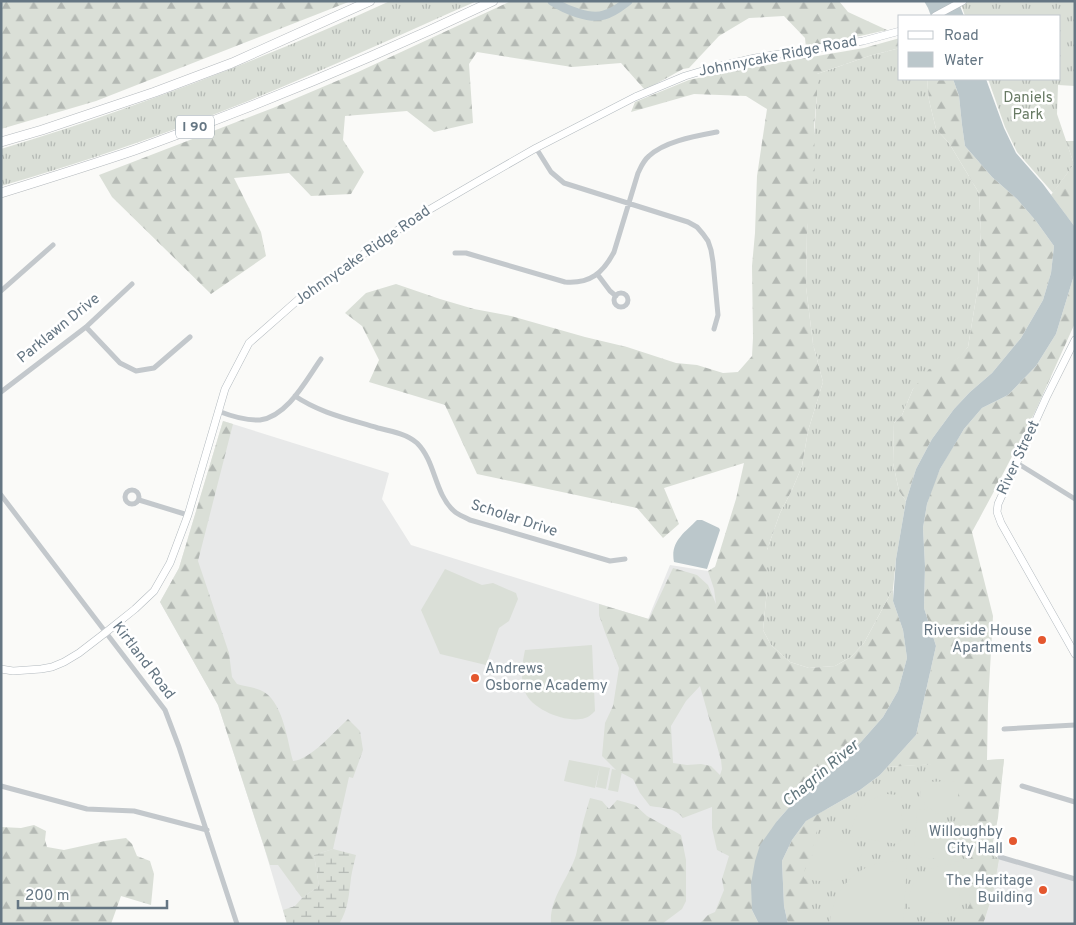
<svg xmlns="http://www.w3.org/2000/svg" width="1076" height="925" font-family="Overpass,sans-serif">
	<defs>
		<pattern id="grass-tufts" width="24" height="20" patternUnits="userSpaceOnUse" patternTransform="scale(1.25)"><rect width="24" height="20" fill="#dadfd7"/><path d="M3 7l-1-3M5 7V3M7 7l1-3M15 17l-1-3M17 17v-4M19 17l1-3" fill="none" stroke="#b4b9b4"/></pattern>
		<pattern id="forest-firs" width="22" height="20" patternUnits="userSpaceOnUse" patternTransform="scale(1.25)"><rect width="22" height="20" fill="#dadfd7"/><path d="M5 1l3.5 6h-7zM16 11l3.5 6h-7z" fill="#b4b9b4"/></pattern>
		<pattern id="wetland-marsh" width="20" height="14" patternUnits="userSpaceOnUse" patternTransform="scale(1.25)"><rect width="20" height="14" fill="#dadfd7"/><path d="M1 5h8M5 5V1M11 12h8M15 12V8" fill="none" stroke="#b4b9b4"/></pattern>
	</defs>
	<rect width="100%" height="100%" fill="#fafaf8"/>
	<path fill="#e8e9e9" d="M223 421 389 473 382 499 411 545 648 619 670 565 708 571 724 561 733 569 730 924H287L264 847 218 705 160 602 179 568Z
		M999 859 1075 880V924H983L993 893Z"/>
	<path fill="url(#grass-tufts)" d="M390 1H477C397 36 318 73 238 105 160 136 81 163 1 186V149C134 109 263 59 390 1Z
		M960 1H1075V86L1058 85 1057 114 1074 164 1053 193 1017 152 1005 127 988 79H1060V16H965Z
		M900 48V79H927L929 100 936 129 949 143 979 193 981 232 978 286 968 347 960 357 913 389 902 415 894 423 893 463 899 491 906 501 896 559 893 589 864 643 851 657 835 666 809 668 790 662 771 645 763 630 767 590V550L780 513 792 490 802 466 808 431 823 382 813 344 806 287 807 231 817 95V74L869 56Z
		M1004 759 998 818 992 847 995 856 999 859 993 893 983 924H788L806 821 860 790 880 775 887 767Z"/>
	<path fill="url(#forest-firs)" fill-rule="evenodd" d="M1 1H351L96 101 1 129Z
		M511 1H839L848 12 887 30 806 48 805 38 784 16 749 18 719 36 689 68 683 69 645 90 621 63 572 67 477 52 469 64 473 123 434 132 407 111 345 116 343 140 364 172 351 194 311 196 289 173 234 178 261 232 266 256 211 294 112 197 99 175 273 108 358 72Z
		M900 38V48L869 56 817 74V95L814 127 815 167 807 231 806 287 813 344 823 382 808 431 802 466 792 490 780 513 767 550V590L763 630 771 645 790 662 809 668 835 666 851 657 864 643 893 589V601L903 630 907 658 898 691 883 717 853 751 792 804 777 821 752 910 759 924H699L708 915 715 912 724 890 722 879 729 856 717 850 712 828V807L683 818C676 808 662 808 650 806L640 793 633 779 616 770 602 756 605 723 613 706 619 668 606 635 599 615V604L649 619 673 568 697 575 708 585 716 604 714 589 708 571 715 567 736 499 744 463 664 488 679 524 663 538 637 508 477 474 445 405 369 382 379 360 362 326 345 313 366 293 396 284 440 299 474 309 511 316 585 337 627 347 676 363 697 365 723 373 738 372 752 356 753 338 752 266 755 233 757 176 767 109 746 96 694 94 631 112 635 102 689 80 742 69 864 48ZM700 686 721 760 722 769 720 775 711 766 701 764 687 765 673 763 671 726 686 701Z
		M927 79H953L959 96 962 125 965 146 992 177 1017 199 1036 221 1054 246 1051 273 1043 300 1021 338 992 373 970 392 954 409 932 439 916 469 906 501 899 491 893 463 894 423 902 415 913 389 929 369 944 367 959 357 968 347 978 286 981 232 979 193 949 143 936 129 929 100Z
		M1066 141H1075V227L1051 195 1074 164Z
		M1075 272V323L1035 412 992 495 972 532 993 616 988 704 987 760 1004 759 996 827 982 833 960 820 958 813V781L938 764 887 767 916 735 936 646 924 608 925 566 923 528 927 504 934 483 940 469 948 455 964 429 982 408 1008 395 1036 366 1056 334Z
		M223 421 233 424 198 561 229 653 232 677 237 684C244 686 253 687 260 690 283 699 287 740 293 761 310 760 335 731 348 719L360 731 363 750 353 778 349 777 333 849 314 855 319 886 302 898 278 865H270L218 705 160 602 179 568Z
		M590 798 602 801 609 809 617 800 635 805 647 816 681 835 686 860V901L682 909 662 924H551C549 898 569 878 576 855 578 847 579 839 581 832 583 820 587 809 590 798Z
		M827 809 819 825 815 837 811 855 805 869 804 878 810 880 809 924H788L784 906 782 861 792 840 806 821Z
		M34 825 46 831 45 840 47 847 64 850 105 841 126 838 132 844 137 856 150 861 154 874 151 905 121 896 111 924H1V827L21 828Z
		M970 856 999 859 993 893 983 924H959L970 904 969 895 971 888V879L967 862 968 857Z"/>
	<path fill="url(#wetland-marsh)" d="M333 849 356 855C354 863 352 871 351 878 349 895 348 910 339 924H287L283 910 295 906 302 898 319 886 314 855Z"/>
	<path fill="#dadfd7" d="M1008 1H1019L1020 16H1010Z
		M445 569 482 585 493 583 516 593 518 599 509 621 499 628 486 665 440 654 421 610Z
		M592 645 595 711C592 714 589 717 585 718 568 724 532 710 525 692 520 678 522 664 525 650Z
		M569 760 600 766 595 788 564 781Z
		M600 766 610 768 606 789 596 787Z
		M612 769 622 771 618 792 608 790Z
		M958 781V815L937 813 926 806 920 796 921 782Z
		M887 794 900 795 902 798 901 818 903 819 902 840 897 844 850 836C855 813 862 800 887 794Z
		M917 809C947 810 964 834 961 862L920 857 914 851Z
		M819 836 864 848C854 878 833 887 804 878Z
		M900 861 907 863 903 924 899 923V924H830C831 898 847 875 872 865 881 862 890 862 900 861Z
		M950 864 961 867C961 875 961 883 960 891 959 911 956 917 934 913 926 912 916 911 908 907 909 900 910 892 912 887 919 872 935 866 950 864Z"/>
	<path fill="#bbc7cb" d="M924 1H958L964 16H931L928 8Z
		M953 79H986L1004 128 1016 153 1043 184 1075 227V272L1056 334 1036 366 1008 395 982 408 964 429 940 469 927 504 923 528 925 566 924 608 936 646 916 735 880 775 860 790 806 821 792 840 782 861 784 906 788 924H759L752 910 751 884 755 861 760 845 777 821 792 804 853 751 883 717 898 691 907 658 903 630 893 601 896 559 906 501 916 469 932 439 954 409 970 392 992 373 1021 338 1043 300 1051 273 1054 246 1036 221 1017 199 992 177 965 146 962 125 959 96Z
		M697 520H702L719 528 720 530 707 569 674 562C670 542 684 533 697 520Z"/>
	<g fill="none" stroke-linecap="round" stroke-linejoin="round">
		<path stroke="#bbc7cb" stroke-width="9" d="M552 1C564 9 590 20 604 15 613 13 620 7 628 1"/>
		<g stroke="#b3babf" stroke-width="8">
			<path id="secondary" d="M935 16 963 1
				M1075 340 1046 398 998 504 997 512 1001 523 1075 654
				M1 669 13 671 41 669 52 667 64 662 79 653 105 633 135 609 154 591 170 563 188 515 225 389 249 343 299 299 415 218 475 183 536 148 635 97 685 76 712 68 755 58 863 41 900 31"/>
		</g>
		<g stroke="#b4b9bd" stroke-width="10">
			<path id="highway" d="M1 142 42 130 155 92 232 63 370 1
				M1 193C46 179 91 165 135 150 257 106 377 56 493 1"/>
		</g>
		<path stroke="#c3c8cc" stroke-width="5" d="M536 148 551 172 564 183 688 222 697 227 703 234 708 241 711 250 713 262 718 315 714 329
			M455 253H466L565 282C590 284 603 273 614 252L638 173C641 167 643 161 649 156 665 141 696 136 717 132
			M598 275 610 291 616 296
			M1 291 53 245
			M614 300a7 7 0 1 1 14 0a7 7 0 1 1-14 0Z
			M86 327 120 363 136 371 154 368 190 337
			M1 392 86 327 132 284
			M295 396C320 413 349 419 378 428 391 431 407 434 417 443 436 462 434 493 454 511 458 515 465 517 470 520L610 561 625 559
			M218 411C231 416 246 421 260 420 288 416 306 380 321 359
			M1017 463 1075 499
			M125 497a7 7 0 1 1 14 0a7 7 0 1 1-14 0Z
			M1 495 165 710 179 747 237 924
			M139 500 188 515
			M1004 729 1075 725
			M1 786 87 809 134 811 207 830
			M1022 786 1075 802
			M1000 857 1075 879"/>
		<use href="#secondary" stroke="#fff" stroke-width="7"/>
		<use href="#highway" stroke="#fff" stroke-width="9"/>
	</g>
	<g fill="#e4572e" stroke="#fff" stroke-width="2">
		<circle cx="1042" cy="640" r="5"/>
		<circle cx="475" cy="678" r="5"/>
		<circle cx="1013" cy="841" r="5"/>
		<circle cx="1043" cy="890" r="5"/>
	</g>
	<g text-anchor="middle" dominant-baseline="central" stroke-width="5" stroke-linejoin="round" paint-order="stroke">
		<rect fill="#fff" stroke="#939fa8" stroke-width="1" x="176" y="115.5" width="38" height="23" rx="4"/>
		<g font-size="14" font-weight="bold" fill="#657683">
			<text x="195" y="127">I 90</text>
		</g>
		<g font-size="15" fill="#657683" stroke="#fff">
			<text transform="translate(778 57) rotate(-11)">Johnnycake Ridge Road</text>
			<text transform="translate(363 256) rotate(-35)">Johnnycake Ridge Road</text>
			<text transform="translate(59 329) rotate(-39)">Parklawn Drive</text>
			<text transform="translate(1019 458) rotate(-65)">River Street</text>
			<text transform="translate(514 519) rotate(18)">Scholar Drive</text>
			<text transform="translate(143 661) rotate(53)">Kirtland Road</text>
		</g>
		<g font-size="15" fill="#687a64" stroke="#fff">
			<text x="1028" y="98">Daniels<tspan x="1028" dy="17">Park</tspan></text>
		</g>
		<g font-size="15" fill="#657683" stroke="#fff" text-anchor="end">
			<text x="1032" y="631">Riverside House<tspan x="1032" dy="17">Apartments</tspan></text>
			<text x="485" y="669" text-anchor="start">Andrews<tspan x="485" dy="17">Osborne Academy</tspan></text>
			<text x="1003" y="832">Willoughby<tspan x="1003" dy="17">City Hall</tspan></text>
			<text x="1033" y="881">The Heritage<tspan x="1033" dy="17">Building</tspan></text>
		</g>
		<g font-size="16" font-style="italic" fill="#60757c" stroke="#fff">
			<text transform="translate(821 774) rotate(-40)">Chagrin River</text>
		</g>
	</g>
	<rect width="1076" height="925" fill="none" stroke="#657683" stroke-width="5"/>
	<rect x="898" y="15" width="162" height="65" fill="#ffffff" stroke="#c1c8cd"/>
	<rect x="908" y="31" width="25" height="8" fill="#ffffff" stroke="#c1c8cd"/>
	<text x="944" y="40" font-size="15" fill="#657683">Road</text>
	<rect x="908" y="52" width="25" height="15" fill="#bbc7cb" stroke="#c1c8cd"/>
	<text x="944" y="65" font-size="15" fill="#657683">Water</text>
	<path d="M18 900v8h149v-8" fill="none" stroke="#657683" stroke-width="2.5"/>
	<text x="25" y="900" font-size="15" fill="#657683" stroke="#ffffff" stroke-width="4" paint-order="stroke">200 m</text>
</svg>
